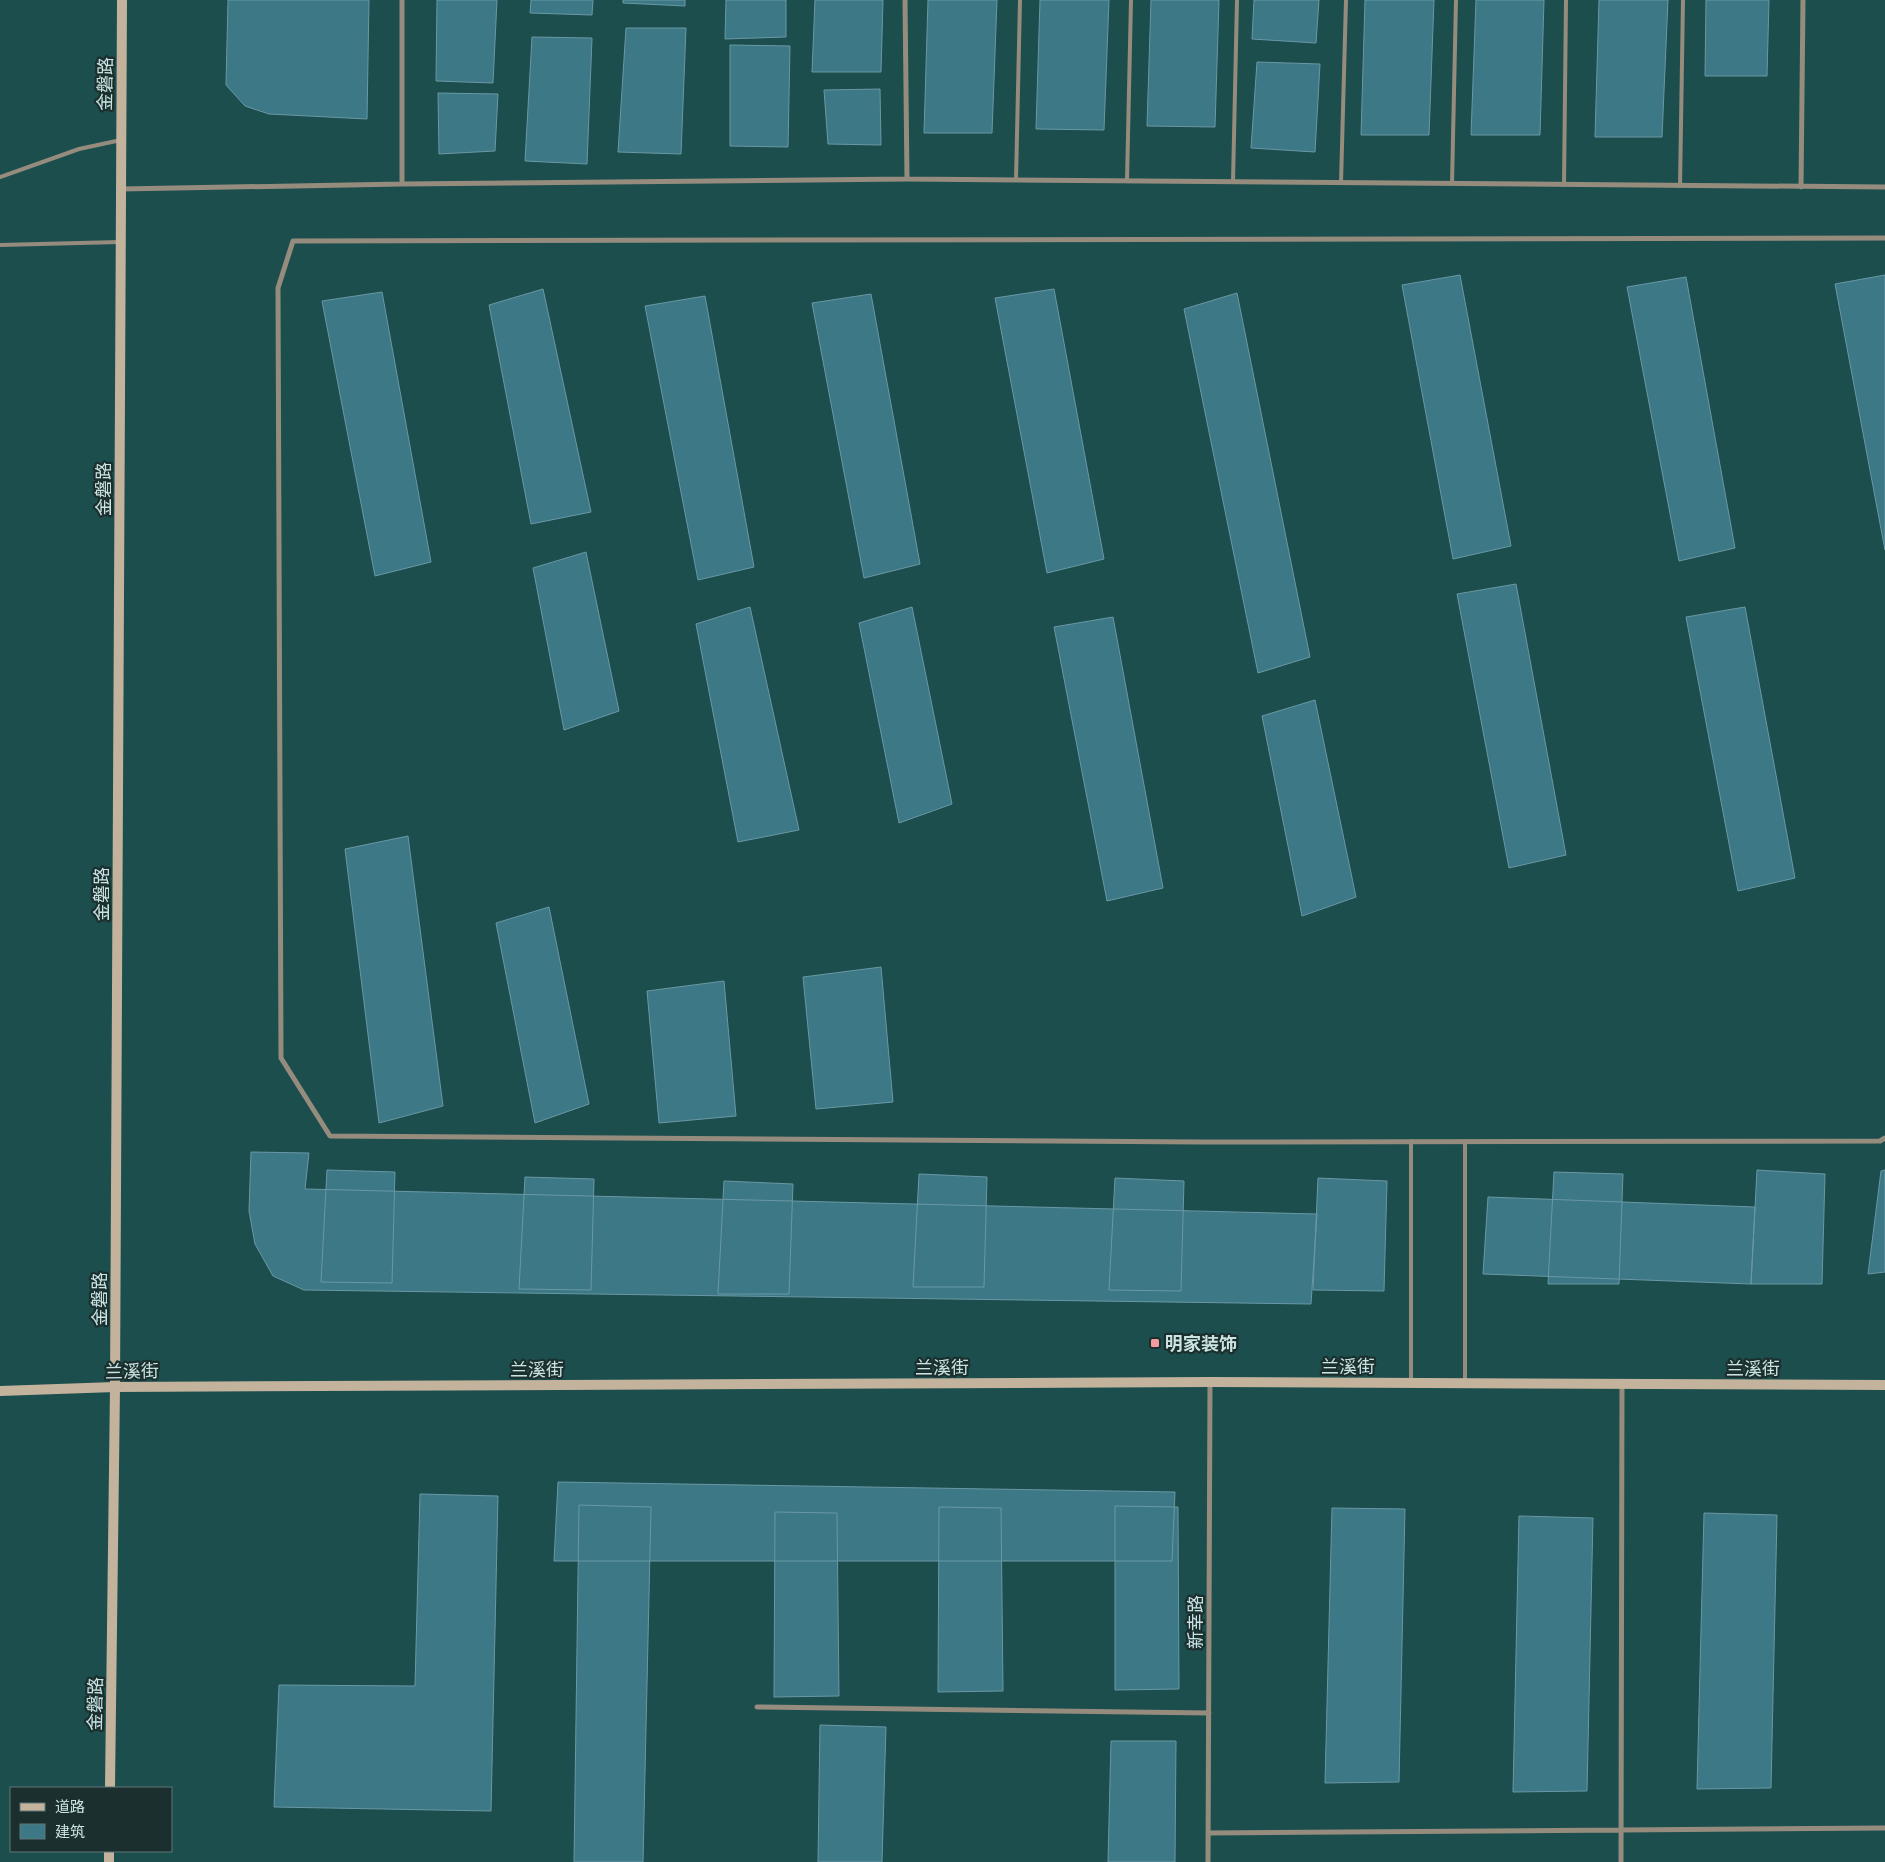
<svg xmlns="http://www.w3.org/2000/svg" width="1885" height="1862" font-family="Quicksand,'Noto Sans SC',sans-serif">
	<rect width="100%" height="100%" fill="#1c4e4e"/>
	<path fill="#3d7887" stroke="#6a98a4" d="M228 0H369L367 119 269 114 245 106 226 85Z
		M437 0H497L493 83 436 81Z
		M531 0H593L592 15 530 13Z
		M623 0H685V6L623 3Z
		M726 0H786V37L725 39Z
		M815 0H883L881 72H812Z
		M928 0H997L992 133H924Z
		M1040 0H1109L1104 130 1036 129Z
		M1151 0H1219L1215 127 1147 126Z
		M1254 0H1319L1316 43 1252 39Z
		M1365 0H1434L1429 135H1361Z
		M1476 0H1544L1540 135H1471Z
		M1599 0H1668L1662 137H1595Z
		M1706 0H1769L1767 76H1705Z
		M626 28H686L681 154 618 152Z
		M532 37 592 38 587 164 525 161Z
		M730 45 790 46 788 147 730 146Z
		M1257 62 1320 64 1315 152 1251 148Z
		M880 89 881 145 828 144 824 90Z
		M438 93 498 94 495 151 439 154Z
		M1460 275 1511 546 1453 559 1402 285Z
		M1885 275V550L1835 284Z
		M1686 277 1735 548 1679 561 1627 287Z
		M543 289 591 512 531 524 489 305Z
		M1054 289 1104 559 1047 573 995 298Z
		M382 292 431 562 375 576 322 301Z
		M1237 293 1310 657 1258 673 1184 309Z
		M871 294 920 564 864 578 812 303Z
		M705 296 754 567 698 580 645 306Z
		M586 552 619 711 564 730 533 568Z
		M1516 584 1566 855 1509 868 1457 594Z
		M750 607 799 830 738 842 696 624Z
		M912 607 952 804 899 823 859 623Z
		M1745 607 1795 878 1738 891 1686 617Z
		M1113 617 1163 888 1107 901 1054 627Z
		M1315 700 1356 897 1302 916 1262 716Z
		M408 836 443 1106 379 1123 345 849Z
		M549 907 589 1104 535 1123 496 923Z
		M881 967 893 1102 816 1109 803 977Z
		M724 981 736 1116 659 1123 647 991Z
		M251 1152 309 1153 305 1189 1317 1214 1311 1304 304 1290 273 1276 255 1244 249 1211Z
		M327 1170 395 1172 392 1283 321 1282Z
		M1757 1170 1825 1174 1822 1284H1751Z
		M1885 1170V1272L1868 1274 1881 1171Z
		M1554 1172 1623 1174 1619 1284H1548Z
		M919 1174 987 1177 984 1287H913Z
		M525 1177 594 1179 591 1290 519 1289Z
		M1115 1178 1184 1181 1181 1291 1109 1290Z
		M1318 1178 1387 1181 1384 1291 1313 1290Z
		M724 1181 793 1184 789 1294H718Z
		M1488 1197 1755 1207 1751 1284 1483 1274Z
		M558 1482 1175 1492 1172 1561H554Z
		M420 1494 498 1496 491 1811 274 1807 279 1685 415 1686Z
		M579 1505 651 1507 643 1862H574Z
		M1115 1506 1178 1507 1179 1689 1115 1690Z
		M939 1507 1001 1508 1003 1691 938 1692Z
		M1332 1508 1405 1509 1399 1782 1325 1783Z
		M775 1512 837 1513 839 1696 774 1697Z
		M1704 1513 1777 1515 1771 1788 1697 1789Z
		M1519 1516 1593 1518 1587 1791 1513 1792Z
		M820 1725 886 1727 882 1862H818Z
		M1111 1741H1176L1175 1862H1108Z"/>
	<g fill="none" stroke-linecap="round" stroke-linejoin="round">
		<path stroke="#968c7e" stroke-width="4" d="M0 177 79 149 121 140
			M1016 180 1020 0
			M1127 181 1131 0
			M1233 182 1237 0
			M1341 183 1346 0
			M1452 184 1456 0
			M1564 185 1566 0
			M1680 186 1683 0
			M0 245 120 242
			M1411 1381V1141
			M1465 1381V1142"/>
		<path stroke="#968c7e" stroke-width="5" d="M905 0 907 179
			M402 184V0
			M1801 187 1803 0
			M121 189 402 184 907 179 1885 187
			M1885 238 293 241 278 288 281 1058 330 1136 1202 1142 1880 1141 1885 1138
			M757 1707 1209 1713
			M1208 1833 1885 1828
			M1208 1862 1210 1382
			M1621 1862 1622 1384"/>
		<path stroke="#c3b39d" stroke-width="10" d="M0 1391 115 1387 1210 1382 1885 1385
			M110 1788 115 1387 122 0
			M109 1862V1851"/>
	</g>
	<rect fill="#f49b9f" stroke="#1b2f2f" stroke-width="2" x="1150" y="1338" width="10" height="10" rx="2.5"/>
	<g text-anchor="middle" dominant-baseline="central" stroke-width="4.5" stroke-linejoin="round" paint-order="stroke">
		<g font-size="18" fill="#cae3e3" stroke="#1b2f2f">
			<text transform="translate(105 84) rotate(-89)">金磐路</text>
			<text transform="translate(103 489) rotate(-90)">金磐路</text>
			<text transform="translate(101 894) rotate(-90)">金磐路</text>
			<text transform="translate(99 1299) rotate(-90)">金磐路</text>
			<text x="1348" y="1366">兰溪街</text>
			<text x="942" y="1367">兰溪街</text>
			<text x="1753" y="1368">兰溪街</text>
			<text x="537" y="1369">兰溪街</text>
			<text transform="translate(132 1371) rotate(-1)">兰溪街</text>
			<text transform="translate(1195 1622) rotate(-90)">新幸路</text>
			<text transform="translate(95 1704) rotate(-89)">金磐路</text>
		</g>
		<g font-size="18" font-weight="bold" fill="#cae3e3" stroke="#1b2f2f" text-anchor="start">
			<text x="1165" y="1343">明家装饰</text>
		</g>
	</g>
	<rect x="10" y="1787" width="162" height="65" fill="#1b2f2f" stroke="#617777"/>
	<rect x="20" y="1803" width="25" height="8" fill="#c3b39d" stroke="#617777"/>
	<text x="55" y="1812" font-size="15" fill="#cae3e3">道路</text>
	<rect x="20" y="1824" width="25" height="15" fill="#3d7887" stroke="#617777"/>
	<text x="55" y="1837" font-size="15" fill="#cae3e3">建筑</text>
</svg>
